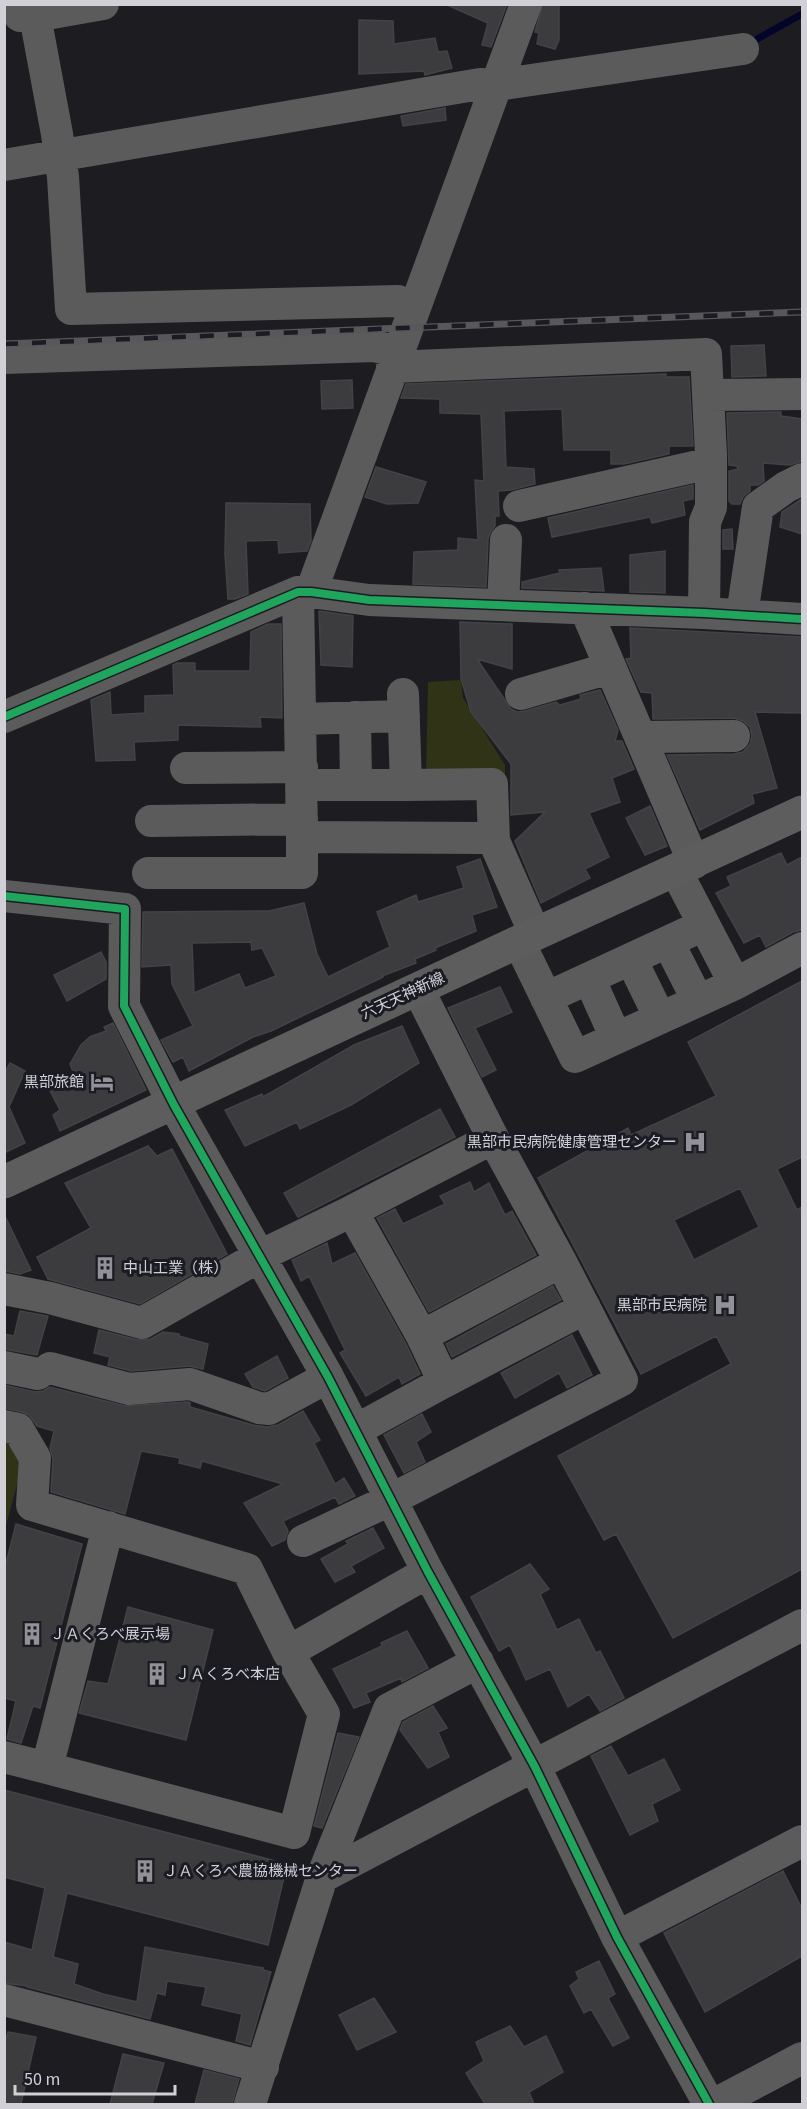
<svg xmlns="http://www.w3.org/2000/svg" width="807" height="2109" font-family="'Source Sans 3','Noto Sans JP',sans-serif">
	<rect width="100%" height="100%" fill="#1d1d21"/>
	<path fill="#313316" d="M461 680 463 698 505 765V775L426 776 428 682Z
		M5 1440 23 1463 5 1529Z"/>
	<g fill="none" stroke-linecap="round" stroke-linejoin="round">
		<path stroke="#030429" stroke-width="7" d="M750 43 802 14"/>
	</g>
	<path fill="#3c3c3f" stroke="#424347" stroke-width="1.5" fill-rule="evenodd" d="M445 4H507L491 47 482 45 488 23Z
		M543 4H559V40L555 49 537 44 539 33 535 32Z
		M359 20 393 21 394 44 435 38 438 52 447 51 452 68 425 75 424 71 359 74Z
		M445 108 446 120 403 126 401 116Z
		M764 345 766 376 732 377 731 346Z
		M666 374V377H689L693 446H669V454L624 464H611V450H564L562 409 504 411 506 467 534 469 535 484 511 490 498 491 499 516H495V526L491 531 488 539 486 587 413 584 414 552 458 550V538L478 540 475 480 484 481 481 414 440 413V399L401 398 406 384Z
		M352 380 353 408 322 409 321 381Z
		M781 412V416L802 419V461L790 465 763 463 764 481 758 485H750V491L743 497 740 504H732L729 501V471L738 469 737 466 729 465 727 413Z
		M376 467 426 482 418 503 387 504 365 497Z
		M693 485V499L683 501 685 515 652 523 650 517 552 537 548 518Z
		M802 499V534L780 527 782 512Z
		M226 503 310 504 311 541 307 551 279 553 278 540 246 541 248 594 235 599H228L225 554Z
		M732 529 733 549H723V530Z
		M665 551V593L630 592V555Z
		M601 568 604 591 522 588V582L560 573 559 570Z
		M319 611 353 616 352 667 321 665Z
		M460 622 512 624V669L477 659 511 709 517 712 525 711 556 702 560 705 581 699 580 695 600 690 618 730 615 741H622L634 769 612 778 620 802 589 813 609 857 585 869 590 878 541 903 515 841 545 812 511 815V764L471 712 461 679Z
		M268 624H281L282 718 260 717 261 727 178 725V740L134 742 135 760 96 761 91 700 110 692 111 715 145 713V696L174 695 173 665 177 663H195V671H250L251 632Z
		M630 628 802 637V713L755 712 777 788 752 794 754 803 700 830 667 755 734 754 743 752 750 744 752 736 750 727 743 721 734 718 653 719 652 693 641 692 626 659 631 658Z
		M650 806 667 846 645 855 626 818Z
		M781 853 787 865 802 857V930L793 932 766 947 760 935 744 943 716 893 731 886 727 877Z
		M480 859 497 907 472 915 476 931 435 948 436 950 415 959 416 963 382 976 383 977 271 1031 253 1037 189 1071 183 1057 173 1062 161 1040 193 1026 172 984 171 965 142 967 143 912 269 911 304 903 317 954 328 977 390 947 377 912 416 895 418 902 464 888 457 867ZM251 942 252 950 262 948 276 976 245 988 239 974 194 993 192 943Z
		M101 952 106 962V979L67 1001 54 975Z
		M802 981V1157L777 1169 797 1210 802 1207V1569L673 1638 616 1534 604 1540 558 1456 731 1364 716 1336 641 1374 538 1178 628 1128 631 1135 716 1096 688 1042ZM740 1188 759 1227 694 1260 674 1220Z
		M500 987 512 1012 475 1028 496 1070 482 1077 448 1008Z
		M113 1023 146 1090 60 1131 53 1115 60 1110 47 1085 74 1074 70 1064 81 1045 90 1037 106 1031 104 1027Z
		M402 1026 419 1063 351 1105 300 1129 297 1122 245 1146 225 1110 262 1094 263 1097 354 1045Z
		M10 1063 25 1071 9 1107 25 1143 4 1153V1074Z
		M440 1109 455 1137 298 1217 284 1193Z
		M148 1146 157 1156 172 1149 227 1254 140 1304 48 1279 37 1257 91 1228 65 1183Z
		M470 1182 474 1192 489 1183 505 1215 512 1211 536 1255 429 1312 377 1218 395 1209 403 1224 445 1204 440 1196Z
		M4 1214 31 1270 20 1274 4 1271Z
		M327 1243 332 1264 355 1253 406 1344 420 1374 402 1384 399 1377 366 1396 340 1353 345 1350 309 1276 301 1281 292 1260Z
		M553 1286 561 1300 452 1357 446 1344Z
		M20 1311 48 1316 37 1355 4 1349V1334L14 1336Z
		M99 1330 138 1340 151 1339 163 1332 179 1334V1336L208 1344 203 1369 189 1366 131 1371 108 1365 110 1357 94 1353Z
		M572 1335 592 1375 567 1388 559 1373 515 1398 501 1373Z
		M277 1356 288 1378 265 1391 253 1387 245 1374Z
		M4 1385 35 1392 43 1391 50 1387 125 1406 188 1402 190 1403V1407L253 1425 267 1427 278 1425 303 1411 320 1440 314 1443 335 1484 344 1478 355 1496 339 1504 335 1497 283 1521 288 1531 285 1540 272 1546 244 1503 283 1484 202 1461 200 1468 179 1463 180 1458 141 1451 125 1514 51 1492 53 1459 50 1448 54 1431 37 1426 29 1415 22 1412 4 1408Z
		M422 1414 431 1432 416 1442 425 1462 404 1473 384 1435Z
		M16 1524 82 1544 40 1708 33 1706 21 1743 7 1739 16 1701 4 1698V1571Z
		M373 1528 384 1548 351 1566 355 1572 335 1582 321 1559 348 1544 346 1541Z
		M530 1564 549 1589 540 1594 557 1630 579 1619 596 1653 600 1651 624 1698 600 1711 589 1694 568 1707 550 1669 526 1680 510 1645 499 1651 471 1597Z
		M128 1607 213 1630 186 1740 79 1713 88 1681 108 1684Z
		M407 1631 428 1668 402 1682 401 1678 366 1693 370 1702 354 1708 333 1669 382 1646 381 1643Z
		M433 1706 447 1728 438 1732 449 1757 428 1768 400 1730 403 1722Z
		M338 1733 359 1737 322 1828 314 1826Z
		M611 1746 628 1776 664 1759 680 1790 652 1804 658 1821 630 1835 591 1756Z
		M4 1790 287 1864 268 1945 67 1893 53 1957 78 1964 74 1984 103 1994 137 2002 145 1947 263 1968V1970L271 1972 250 2045 236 2041 242 2014 202 2005 206 1987 167 1981 165 1995 157 1993 150 2019 27 1987V1986L4 1983V1942L32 1950 45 1888 4 1877Z
		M783 1871 802 1909V1956L705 2012 664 1933Z
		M599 1961 615 1994 608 1998 629 2038 613 2046 591 2009 584 2013 570 1986 579 1979 576 1972Z
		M374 1998 396 2032 357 2050 339 2015Z
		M510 2026 524 2047 546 2036 563 2072 529 2092 534 2104H485L466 2073 484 2061 476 2042Z
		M8 2032 36 2037 21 2104H4V2044Z
		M123 2054 164 2063 152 2104H110Z
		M204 2070 239 2079 232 2104H195Z"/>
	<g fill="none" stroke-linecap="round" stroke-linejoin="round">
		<path stroke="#5c5b5c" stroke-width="32" d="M19 11 20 16H35L103 4
			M35 16 57 134 63 177 71 309 398 301
			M4 165 480 84 497 85 743 49
			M4 358 374 346 398 352
			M392 367 706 354 711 455V507L705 522 704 613
			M709 395 802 394
			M519 506 711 463
			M298 592 302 837 486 838 494 841 535 934
			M311 592 526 4
			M503 605 506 540
			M585 608 694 863
			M742 615 758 507 786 487 802 479
			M521 694 610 668
			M4 717 298 592H311L369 600 704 613 802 619
			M355 717 356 785
			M301 719 404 716
			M640 737 734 736
			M186 768 302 767
			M302 785H406L403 694
			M406 785 492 784 494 841
			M151 821 302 819
			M148 873H302V837
			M4 896 125 909 124 1006 174 1105 328 1377 428 1572 535 1767 617 1937 709 2104
			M519 942 575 1057 735 984 676 871
			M668 942 698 1001
			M631 959 660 1018
			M589 978 616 1038
			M735 984 802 948
			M546 998 704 925
			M352 1211 422 1336 561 1262
			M4 1289 50 1298 142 1323 260 1256 352 1211 493 1138
			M4 1367 38 1374
			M50 1368 129 1389 190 1384 259 1408 269 1409 328 1377
			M444 1382 585 1308
			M4 1426 18 1429 35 1458 32 1505 247 1569 288 1652 428 1572
			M356 1430 444 1382 422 1336
			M108 1527 47 1768 294 1833 324 1714 288 1652
			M303 1541 392 1499 622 1380 561 1262 493 1138 418 989
			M4 1757 47 1768
			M322 1877 389 1709 478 1662
			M617 1937 802 1841
			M4 2000 263 2067
			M250 2104 322 1877 802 1625
			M715 2104 802 2058"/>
		<path stroke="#5e5d5d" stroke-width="33" d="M4 1182C176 1103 347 1022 518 942 613 898 708 856 802 812"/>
		<g stroke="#585759" stroke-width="7">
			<path id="rail" d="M4 344 802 312"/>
		</g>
		<use href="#rail" stroke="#1b1b23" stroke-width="4.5" stroke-dasharray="14" stroke-linecap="butt"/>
		<g stroke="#1b1b23" stroke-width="11">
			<path id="cycleway" d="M4 717 298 592H311L369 600 704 613 802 619
				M4 896 125 909 124 1006 174 1105 328 1377 428 1572 535 1767 617 1937 709 2104"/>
		</g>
		<use href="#cycleway" stroke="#20a55d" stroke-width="8"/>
	</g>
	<defs>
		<g id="hotel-bare" transform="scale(1.8)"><path d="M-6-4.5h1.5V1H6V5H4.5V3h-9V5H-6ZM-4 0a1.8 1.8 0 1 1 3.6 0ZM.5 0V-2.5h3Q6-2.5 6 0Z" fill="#919197" stroke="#1b1b23" stroke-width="2.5" paint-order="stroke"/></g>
		<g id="hospital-bare" transform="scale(1.8)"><path d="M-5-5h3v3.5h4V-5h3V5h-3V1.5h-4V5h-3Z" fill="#919197" stroke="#1b1b23" stroke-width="2.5" paint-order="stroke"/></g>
		<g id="building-bare" transform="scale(1.8)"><path d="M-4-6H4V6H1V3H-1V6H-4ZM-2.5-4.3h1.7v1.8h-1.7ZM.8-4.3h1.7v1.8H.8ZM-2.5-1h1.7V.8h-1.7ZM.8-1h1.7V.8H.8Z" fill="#919197" stroke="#1b1b23" stroke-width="2.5" paint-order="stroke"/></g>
	</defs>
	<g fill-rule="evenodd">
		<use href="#hotel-bare" x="102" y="1082"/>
		<use href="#hospital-bare" x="695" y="1142"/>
		<use href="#building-bare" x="105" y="1268"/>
		<use href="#hospital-bare" x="725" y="1305"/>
		<use href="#building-bare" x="32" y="1634"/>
		<use href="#building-bare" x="157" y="1674"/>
		<use href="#building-bare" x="145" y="1871"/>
	</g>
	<g text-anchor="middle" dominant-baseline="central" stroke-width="6" stroke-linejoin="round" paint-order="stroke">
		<g font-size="15" fill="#d0d0d6" stroke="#1b1b23">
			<text transform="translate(403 996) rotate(-25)">六天天神新線</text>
		</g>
		<g font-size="15" fill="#d0d0d6" stroke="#1b1b23" text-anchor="start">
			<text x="84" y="1082" text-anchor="end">黒部旅館</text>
			<text x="677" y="1142" text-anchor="end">黒部市民病院健康管理センター</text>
			<text x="123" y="1268">中山工業（株）</text>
			<text x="707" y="1305" text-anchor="end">黒部市民病院</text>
			<text x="50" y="1634">ＪＡくろべ展示場</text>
			<text x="175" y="1674">ＪＡくろべ本店</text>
			<text x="163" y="1871">ＪＡくろべ農協機械センター</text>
		</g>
	</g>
	<rect width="807" height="2109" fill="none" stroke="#d0d0d6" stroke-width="12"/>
	<path d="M15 2085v9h160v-9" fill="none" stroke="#d0d0d6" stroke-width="3"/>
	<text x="24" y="2085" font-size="18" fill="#d0d0d6" stroke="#1b1b23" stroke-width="4.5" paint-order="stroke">50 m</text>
</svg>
